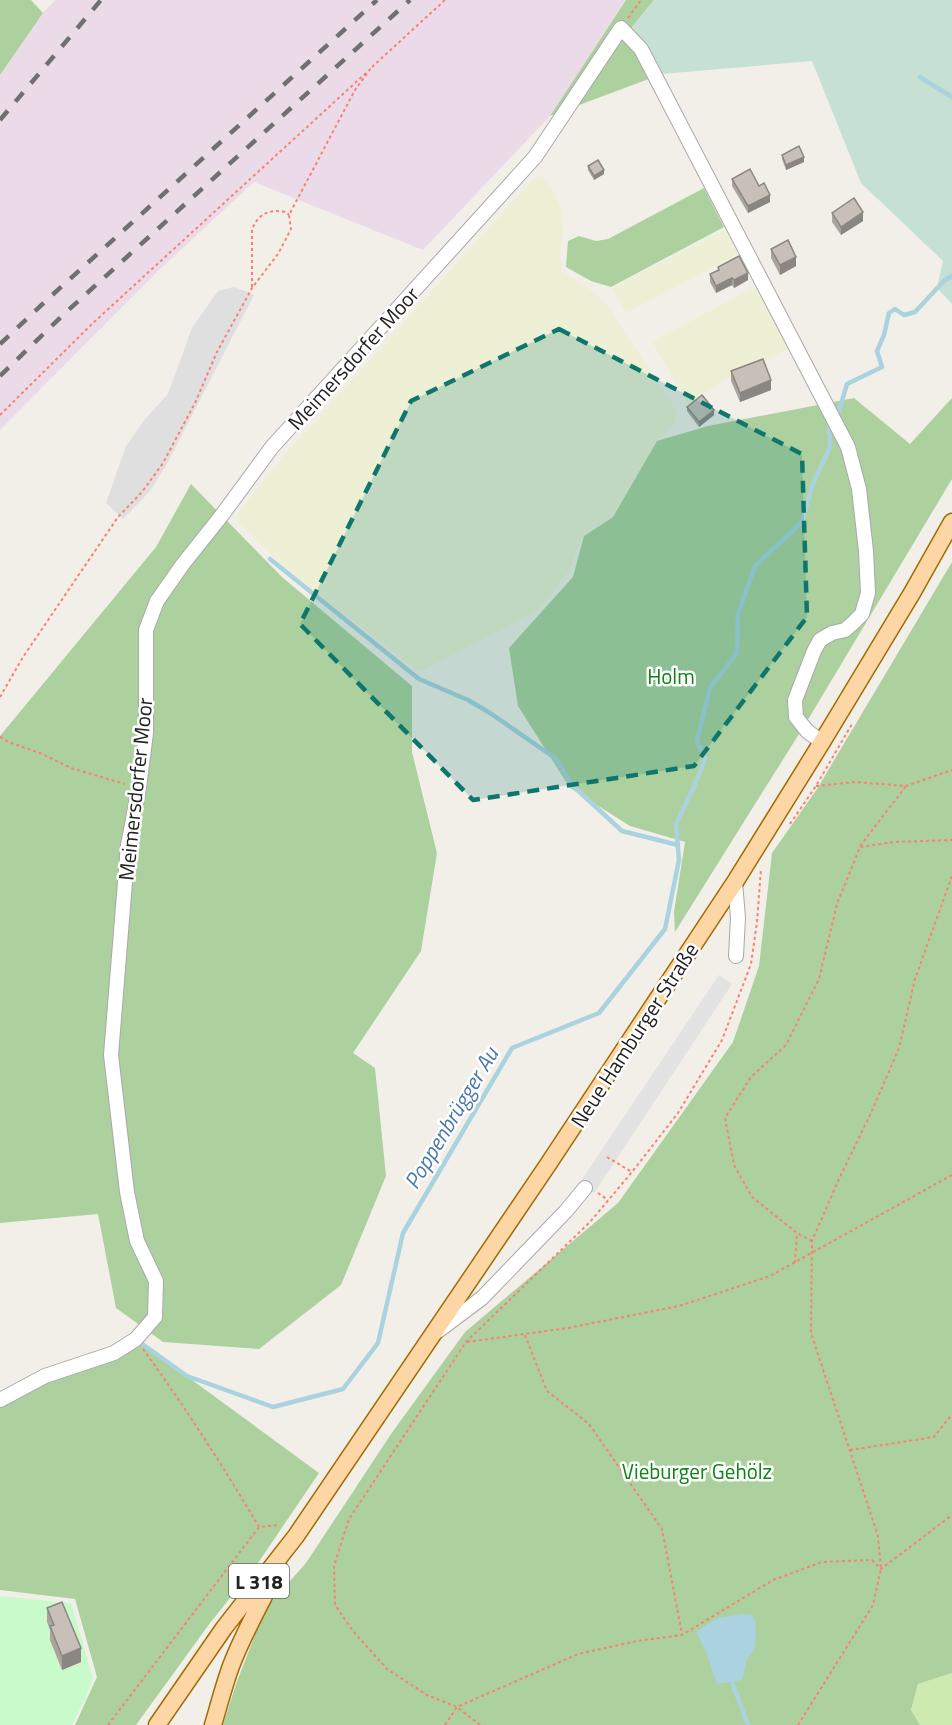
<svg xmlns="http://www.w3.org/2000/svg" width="952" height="1725" font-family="'Titillium Web',sans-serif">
	<rect width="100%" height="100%" fill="#f2efe9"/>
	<path fill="#e0dfdf" d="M233 287 246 291 254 295 168 462 150 491 123 519 106 503 126 446 146 418 168 394 192 328 218 291Z"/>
	<path fill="#ebdbe8" d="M55 0H626L550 116 423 250 254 182 157 272 0 430V75L43 13Z"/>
	<path fill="#eef0d5" d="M541 175 554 191 562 213 563 234 560 255 562 271 592 291 610 309 676 410 675 423 657 441 612 516 583 535 568 572 539 609 424 670H417L288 571 236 520 238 513 284 455 531 181Z
		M726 229 738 254 626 313 612 288Z
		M758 285 791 348 725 380 688 404 652 342Z"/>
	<path fill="#cdebb0" d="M952 1673V1725H920L911 1710 918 1684Z"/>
	<path fill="#add19e" d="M0 0H31L43 13 0 75Z
		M626 0H654L632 27 662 74 550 116Z
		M704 188 724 227 611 287 591 281 566 267 568 241 579 236 596 241 608 239Z
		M854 398 910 444 952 398V479L809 718 675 932 674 912 685 842 630 826 570 788 518 706 509 648 573 577 584 536 613 517 657 441 708 426Z
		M191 484 282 577 412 686V752L437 853 421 951 353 1053 375 1068 386 1176 341 1285 259 1349 163 1342 116 1308 98 1214 0 1223V736L156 547Z
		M952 562V1673L918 1684 911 1710 920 1725H223L236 1684 265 1609 306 1563 391 1434 465 1332 618 1203 733 1042 759 966 772 853 817 789Z
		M136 1339 319 1473 258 1563 210 1623 136 1725H75L97 1677 75 1599 0 1590V1400Z"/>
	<path fill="#c6e0d4" d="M654 0H952V304L937 288 943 261 861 183 812 61 662 74 632 27Z"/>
	<path fill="#c8facc" d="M0 1596 71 1603 93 1678 85 1699 72 1725H0Z"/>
	<path fill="#e2e2e2" d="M719 975 732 984 594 1193 579 1184Z"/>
	<path fill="#aad3df" d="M743 1614 752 1615 755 1621 756 1634 754 1650 747 1659 742 1680 717 1684 705 1649 696 1632 717 1618Z"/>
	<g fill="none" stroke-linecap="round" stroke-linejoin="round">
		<path stroke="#aad3df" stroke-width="4.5" d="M920 77 952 97
			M838 414 847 384 882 367 877 351 884 335 889 313 895 309 904 315 915 312 944 281 952 276
			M270 559 419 679 468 700 490 713 555 758 573 786 622 831 678 845
			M138 1341 187 1376 273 1407 343 1389 378 1343 403 1233 512 1048 599 1013 665 929 679 860 676 824 696 782 705 759 697 740 710 688 737 653 738 614 755 566 802 522 812 486 830 447 829 427
			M732 1682 748 1725"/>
		<g stroke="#a9a9a9" stroke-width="16">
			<path id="minor" d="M735 882 738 918 736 956
				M438 1331 482 1298 566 1211 585 1188
				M0 1400 45 1376 114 1353 136 1339 155 1317 156 1281 137 1241 127 1192 111 1055 128 845 139 788 146 733V630L157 601 183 564 222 515 272 447 535 157 621 28 641 49 848 447 859 489 866 551 868 593 862 614 853 623 845 630 832 633 820 640 814 651 795 700 796 717 807 731 822 742"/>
		</g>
		<g stroke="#a06b00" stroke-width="19">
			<path id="major" d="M157 1725 224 1628 296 1536 547 1166 735 882 822 742 912 593 952 522
				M213 1725C219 1705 224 1685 231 1666 244 1632 262 1600 279 1568"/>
		</g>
		<path stroke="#fa8072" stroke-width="2" stroke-dasharray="3 3" stroke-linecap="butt" d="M628 18 641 0
			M372 67 445 0
			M252 287V230C258 213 270 209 286 212L289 215
			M0 415 93 323 366 73
			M0 697 23 657 118 517 142 492 163 463 195 403 217 352 252 288 278 254 291 229 289 215 355 90 371 68
			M0 737 11 743 40 753 71 768 125 784
			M816 786 855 782 906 786 952 770
			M790 824 816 786 852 724
			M860 846 906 786
			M607 1157 632 1172
			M598 1193 608 1200
			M812 1241 797 1233 752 1197 734 1165 725 1118 751 1077 786 1045 819 979 837 904 860 847 894 842 952 840
			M795 1263 797 1233
			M525 1335 547 1391 589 1424 662 1529 682 1634
			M467 1342 568 1328 679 1306 770 1276 952 1175
			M143 1349C185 1407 223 1466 259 1527
			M850 1450 934 1437 952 1414
			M108 1725 259 1527 278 1525
			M445 1725 457 1707 578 1654 637 1641 682 1635 773 1580 822 1562 872 1560 881 1569 952 1515
			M480 1725 457 1707 427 1695 387 1669 353 1631 335 1605 334 1566 349 1519 466 1342 590 1222 632 1172 678 1113 722 1040 751 964 757 922 761 869
			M798 1725 873 1605 881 1569 878 1536 811 1333 812 1241 839 1179 871 1113 899 1048 915 979 952 876"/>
		<use href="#minor" stroke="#fff" stroke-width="14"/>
		<use href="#major" stroke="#fcd6a4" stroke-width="16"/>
		<path stroke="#707070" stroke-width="4.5" stroke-dasharray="12 12" stroke-linecap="butt" d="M0 120 101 0
			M0 344 49 298 377 0
			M0 376 64 314 410 0"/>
	</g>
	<path fill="#aba49e" d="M782 155 804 162 786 170 782 159Z
		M588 166 604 174 594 180 588 170Z
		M732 179 759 186 770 202 748 213 732 186Z
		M832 213 863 221 841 235 832 222Z
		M771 249 796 266 780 275 771 258Z
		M718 267 748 280 734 288 732 285 716 293 710 282V274L718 270Z
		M731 371 771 390 740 402 731 381Z
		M687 407 714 415 699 427 687 411Z
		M47 1608 81 1662 62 1670 50 1640V1630L47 1622Z"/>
	<path fill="#8b8681" d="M804 157V162L786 170V165Z
		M604 170V174L594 180V176Z
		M770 195V202L748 213V206Z
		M863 212V221L841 235V227Z
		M796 257V266L780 275V265Z
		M748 273V280L734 288V280Z
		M732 278V285L716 293V286Z
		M771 380V390L740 402V393Z
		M714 410V415L699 427V422Z
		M81 1648V1662L62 1670V1656Z"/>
	<path fill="#c7bfb8" stroke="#8b8681" stroke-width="1.5" d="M799 146 804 157 786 165 782 155Z
		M598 160 604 170 594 176 588 166Z
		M750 169 759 186 764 183 770 195 748 206 732 179Z
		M854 198 863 212 841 227 832 213Z
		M788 240 796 257 780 265 771 249Z
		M739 256 748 273 734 280 732 278 716 286 710 274 719 270 718 267Z
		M763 359 771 380 740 393 731 371Z
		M702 395 714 410 699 422 687 407Z
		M62 1602 81 1648 62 1656 50 1626 54 1625 47 1608Z"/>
	<path fill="#0f766e" fill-opacity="0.2" stroke="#0f766e" stroke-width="4.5" stroke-dasharray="12 8" stroke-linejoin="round" d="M559 329 802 454 807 617 694 766 473 800 300 624 411 401Z"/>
	<g text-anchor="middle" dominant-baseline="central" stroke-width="5" stroke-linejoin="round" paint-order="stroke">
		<rect fill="#fff" stroke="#646464" stroke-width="1.5" x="229" y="1564" width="60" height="34" rx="4.5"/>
		<g font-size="20" font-weight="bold" fill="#222">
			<text x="259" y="1581">L 318</text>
		</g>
		<g font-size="21" fill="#222" stroke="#fff">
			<text transform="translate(353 358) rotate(-48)">Meimersdorfer Moor</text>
			<text transform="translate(135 789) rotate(-84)">Meimersdorfer Moor</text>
			<text transform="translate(634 1035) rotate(-57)">Neue Hamburger Straße</text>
		</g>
		<g font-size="21" fill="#0c8416" stroke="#fff">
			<text x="671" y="676">Holm</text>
			<text x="697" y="1471">Vieburger Gehölz</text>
		</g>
		<g font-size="22" font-style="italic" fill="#4a7aab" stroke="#fff">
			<text transform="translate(451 1118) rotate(-59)">Poppenbrügger Au</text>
		</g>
	</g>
</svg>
